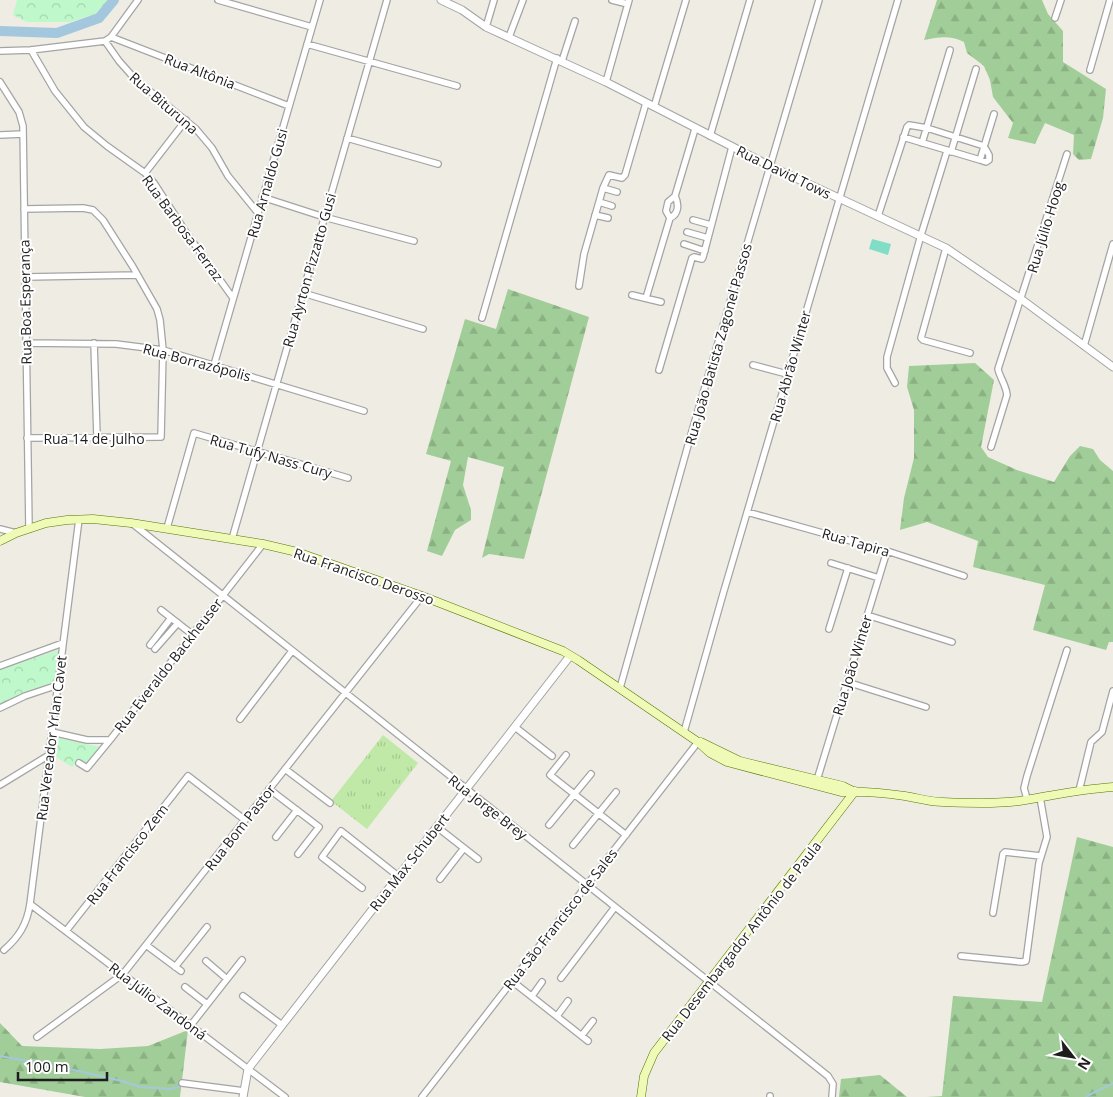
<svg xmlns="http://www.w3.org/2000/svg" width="1113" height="1097" font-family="'Open Sans',sans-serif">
	<defs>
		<pattern id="grass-tufts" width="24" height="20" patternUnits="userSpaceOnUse" patternTransform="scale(1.25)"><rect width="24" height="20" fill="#c0e9a8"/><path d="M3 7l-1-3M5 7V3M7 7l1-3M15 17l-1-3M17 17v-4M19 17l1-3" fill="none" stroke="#a5c790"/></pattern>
		<pattern id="forest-firs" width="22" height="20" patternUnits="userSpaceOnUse" patternTransform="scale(1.25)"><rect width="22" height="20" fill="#a1ce98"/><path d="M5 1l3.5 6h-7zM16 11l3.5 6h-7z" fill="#8ab083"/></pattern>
		<pattern id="park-crowns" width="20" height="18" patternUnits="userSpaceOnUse" patternTransform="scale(1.25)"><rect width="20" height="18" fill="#bff9cb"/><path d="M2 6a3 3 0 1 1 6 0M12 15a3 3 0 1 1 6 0" fill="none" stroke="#a4d5ae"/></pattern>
	</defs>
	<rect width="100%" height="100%" fill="#efece3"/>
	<path fill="url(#grass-tufts)" d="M383 735 418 763 367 829 331 801Z"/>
	<path fill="url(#forest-firs)" d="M937 0H1042L1048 14 1063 31V62L1106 89 1103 118 1091 159 1079 160 1073 154 1074 135 1045 123 1035 144 1008 138 1013 123 993 97 990 80 984 66 967 53 964 42C950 35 939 37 924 40Z
		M508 289 589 317 524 559 489 554 482 558 504 467 468 457 463 485 471 510V520L455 530 442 556 427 551 451 461 426 454 465 319 496 329Z
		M975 363 994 380 981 447 988 457 1017 470 1054 482 1070 456 1080 446 1093 449 1100 460 1113 471V642H1109L1106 650 1033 630 1045 585 973 567 978 541 927 522 900 530 904 498 914 458V410L907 387 909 366Z
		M1077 837 1113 847V1097H927L942 1096 953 996 1042 1002Z
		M0 1023 22 1046 100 1049 148 1046 188 1030 180 1097H85L0 1082Z
		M880 1075 907 1097H839L841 1079Z"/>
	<path fill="url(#park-crowns)" d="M17 0H109L95 14 70 22H27L13 15Z
		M61 649 56 681 14 698 0 705V669Z
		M59 738 100 747 87 763 78 760 72 767 56 757Z"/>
	<path fill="#80dec6" d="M872 239 891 244 888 255 869 249Z"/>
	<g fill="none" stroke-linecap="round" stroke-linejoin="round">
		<path stroke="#a3c8dd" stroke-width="2" d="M0 1056 65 1068 122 1081 140 1087 170 1089 180 1087
			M1086 1097C1094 1091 1104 1089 1113 1083"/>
		<path stroke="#a3c8dd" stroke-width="10" d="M0 31 57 33 99 18 114 0"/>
		<g stroke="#a4a4a4" stroke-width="8">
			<path id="minor" d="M218 0 312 27
				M612 0 628 4
				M1055 18 1061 0
				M486 27 494 0
				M111 37 289 106
				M509 37 523 0
				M105 41 119 61 135 79 196 129 212 148 228 176 258 213
				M307 44 457 86
				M31 50 55 91 84 127 107 146 145 173 154 183 185 231 233 298
				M0 51 31 50 105 41 111 37 138 0
				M562 61 575 21
				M1090 70 1110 0
				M0 82 19 112 23 126 29 529
				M606 82 629 0
				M654 107 686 0
				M0 135 23 134
				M710 136 750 0
				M347 138 438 164
				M922 143 950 50
				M951 152 976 69
				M980 160 994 114
				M145 173 186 120
				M603 188 617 192
				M675 196 695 129
				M675 196C679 204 679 214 670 218L666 211 668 202Z
				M262 197 324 217 414 241
				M599 202 612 206
				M24 209 83 208 93 210 103 220 133 267 157 309 160 320 163 350 161 437 27 438
				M595 215 608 218
				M878 216 907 127 909 125 927 128 984 146 989 155V160L986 162 980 160 903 137
				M693 220 711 225
				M687 232 708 238
				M684 244 705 251
				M946 248 921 338 923 340 970 353
				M25 277 137 275
				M579 286 584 254 603 188 609 175 622 178 625 175 646 103
				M303 293 423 329
				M632 295 661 302
				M646 298 670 218
				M482 318 557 58
				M26 343 116 344 163 350 364 411
				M94 343 97 437
				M1084 346 1113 244
				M214 365 320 0
				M753 365 787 374
				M659 370 692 258 694 257 702 259 703 257 732 147
				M895 383 887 368V357L921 235 947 151
				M991 447 1007 395C1006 385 1000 378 998 369L1067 154
				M747 512 887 551 964 576
				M133 524 828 1076 833 1084 832 1097
				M167 528 194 433 348 478
				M0 529 16 533
				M232 539 387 0
				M831 563 879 578
				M161 610 193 635
				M867 615 952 642
				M829 629 848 568
				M150 645 171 618
				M155 649 178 623
				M0 666 63 643
				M847 682 926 707
				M620 688 692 431 819 0
				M0 708 25 696 58 685
				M240 719 292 651
				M515 727 552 756
				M52 732 87 740H110L263 544
				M684 732 723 594 898 0
				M566 755 550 775 626 835
				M79 763 87 768 110 740
				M285 769 330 803
				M817 780 887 551
				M0 785 49 755
				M269 789 319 827 298 854
				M1079 791 1091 742 1102 732 1113 691
				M1027 799 1024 788 1027 776 1067 650
				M549 825 591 774
				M437 827 478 859
				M276 837 297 810
				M573 845 616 792
				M440 879 464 848
				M362 888 322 857 341 831 398 876
				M30 904 285 1097
				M993 913 1003 854 1005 852 1041 856
				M66 931 188 776 245 820
				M146 945 181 971
				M4 950C19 937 27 924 30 904L79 519
				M961 956 1022 962 1026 961 1039 863 1047 837 1040 797
				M206 961 227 979
				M175 967 207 927
				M561 978 615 907
				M512 981 588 1041
				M185 987 207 1004
				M243 996 282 1025
				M532 996 542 982
				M557 1016 568 1001
				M191 1025 242 960
				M582 1035 593 1021
				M37 1037 123 974 422 596
				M182 1083 244 1091
				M422 1097 698 742
				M770 1097V1096"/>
		</g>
		<g stroke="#a4a4a4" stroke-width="9">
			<path id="tertiary" d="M441 0 462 10 486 27 606 82 770 166 946 248 1021 299 1113 367
				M243 1097 248 1069 570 656"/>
		</g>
		<g stroke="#5a7404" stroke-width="9">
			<path id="secondary" d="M0 541 16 533 46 523 67 520 93 519 131 523 263 544 297 552 422 596 563 651 578 660 698 742 710 753 727 762 841 792C862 791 884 793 905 796 918 798 930 802 943 802 966 803 996 804 1019 801 1050 796 1081 789 1113 787
				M701 742 740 761 843 786 853 791
				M641 1097 644 1076 654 1053 855 791"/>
		</g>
		<use href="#minor" stroke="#fff" stroke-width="5.5"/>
		<use href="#tertiary" stroke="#fff" stroke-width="7"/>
		<use href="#secondary" stroke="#eefab6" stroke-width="8"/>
	</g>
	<g text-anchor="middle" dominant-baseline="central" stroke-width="4" stroke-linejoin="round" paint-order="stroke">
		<g font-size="14" fill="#1d1d1d" stroke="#fff">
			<text transform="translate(200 71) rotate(21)">Rua Altônia</text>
			<text transform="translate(164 103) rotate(41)">Rua Bituruna</text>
			<text transform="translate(784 172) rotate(26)">Rua David Tows</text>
			<text transform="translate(267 183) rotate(-74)">Rua Arnaldo Gusi</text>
			<text transform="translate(1045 227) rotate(-73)">Rua Júlio Hoog</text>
			<text transform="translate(183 228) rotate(54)">Rua Barbosa Ferraz</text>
			<text transform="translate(309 270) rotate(-74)">Rua Ayrton Pizzatto Gusi</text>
			<text transform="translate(25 302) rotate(-91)">Rua Boa Esperança</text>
			<text transform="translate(718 344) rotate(-74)">Rua João Batista Zagonel Passos</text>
			<text transform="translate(197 362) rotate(15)">Rua Borrazópolis</text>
			<text transform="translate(790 366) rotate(-74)">Rua Abrão Winter</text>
			<text x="94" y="438">Rua 14 de Julho</text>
			<text transform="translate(271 456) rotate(16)">Rua Tufy Nass Cury</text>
			<text transform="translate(856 542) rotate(16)">Rua Tapira</text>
			<text transform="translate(364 576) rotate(19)">Rua Francisco Derosso</text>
			<text transform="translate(168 665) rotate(-52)">Rua Everaldo Backheuser</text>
			<text transform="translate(852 665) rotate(-73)">Rua João Winter</text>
			<text transform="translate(51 738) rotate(-83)">Rua Vereador Yrlan Cavet</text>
			<text transform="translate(488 807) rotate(38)">Rua Jorge Brey</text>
			<text transform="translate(240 827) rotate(-52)">Rua Bom Pastor</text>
			<text transform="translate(127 854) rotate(-52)">Rua Francisco Zem</text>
			<text transform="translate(409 862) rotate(-52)">Rua Max Schubert</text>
			<text transform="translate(560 919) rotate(-52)">Rua São Francisco de Sales</text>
			<text transform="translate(741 941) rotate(-52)">Rua Desembargador Antônio de Paula</text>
			<text transform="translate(158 1001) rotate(37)">Rua Júlio Zandoná</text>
		</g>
	</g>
	<g transform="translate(1073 1057) rotate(121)" stroke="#ffffff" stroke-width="4" paint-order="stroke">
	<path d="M0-4L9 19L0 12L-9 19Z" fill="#1d1d1d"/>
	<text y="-8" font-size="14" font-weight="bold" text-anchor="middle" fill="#1d1d1d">N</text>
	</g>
	<path d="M18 1072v8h89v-8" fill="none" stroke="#1d1d1d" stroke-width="2.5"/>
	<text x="25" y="1072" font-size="15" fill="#1d1d1d" stroke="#ffffff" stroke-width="4" paint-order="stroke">100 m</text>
</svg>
